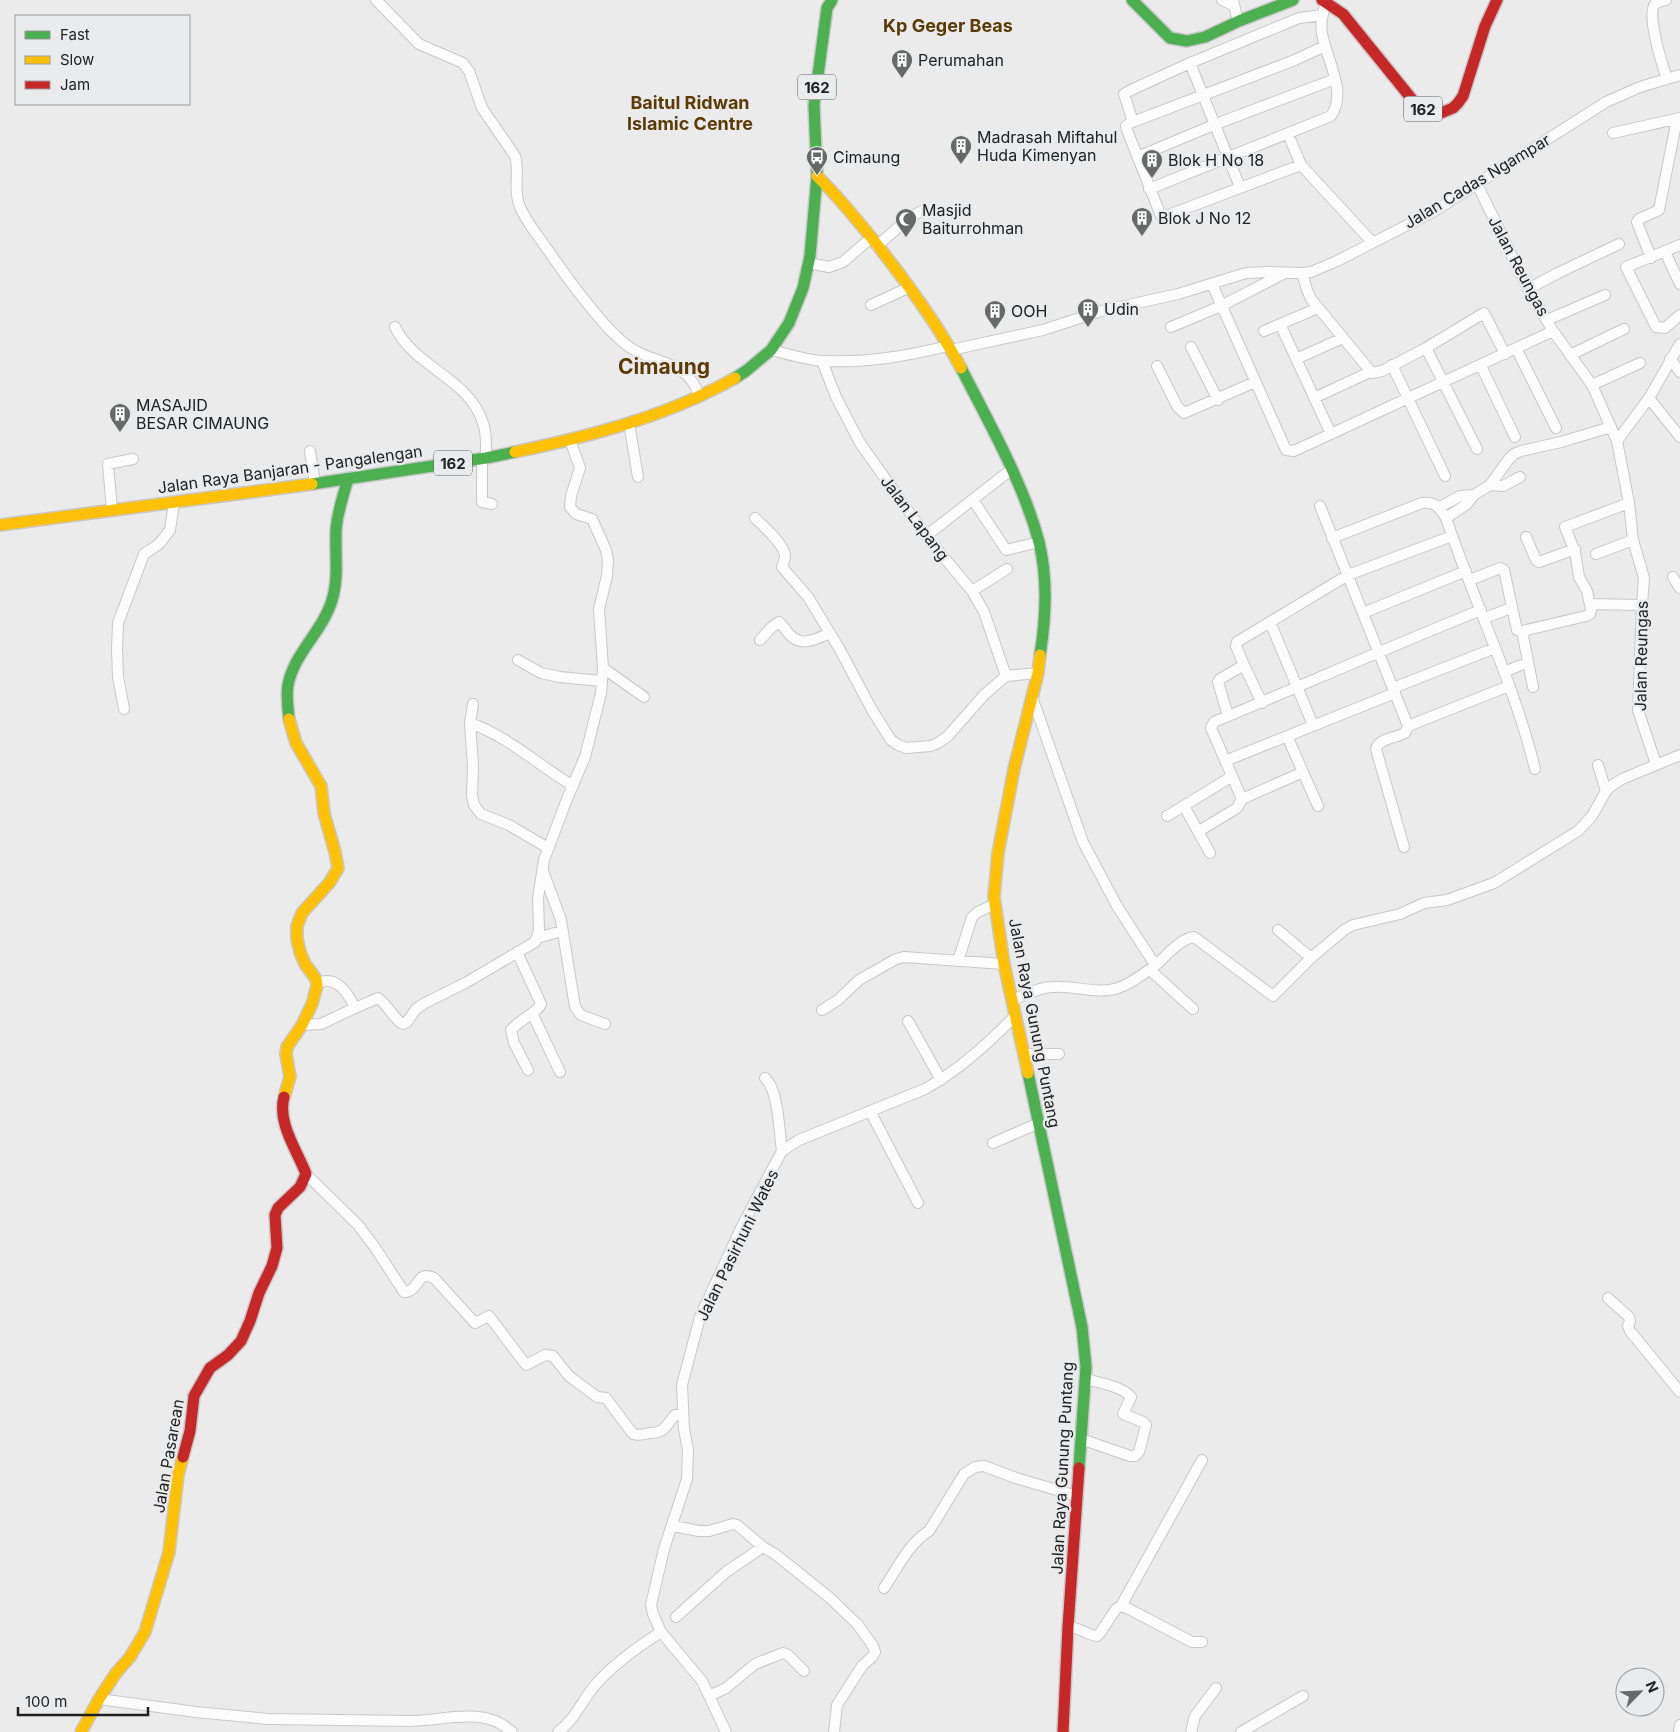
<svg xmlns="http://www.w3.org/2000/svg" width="1680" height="1732" font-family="Inter,sans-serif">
	<rect width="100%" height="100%" fill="#ebebec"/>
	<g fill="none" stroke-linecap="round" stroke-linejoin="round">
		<g stroke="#c8c8c9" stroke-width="12">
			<path id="street" d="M376 0 419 44 463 63 469 71 482 108 515 156C520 171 513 188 519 204 524 219 536 233 545 246 565 275 586 304 610 330 617 337 625 345 634 350 660 365 687 361 699 395
				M1222 0 1234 6
				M1233 0 1238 22
				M1666 0C1663 1 1658 1 1655 4 1646 14 1663 67 1667 79
				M1325 46 1295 60 1130 123 1126 126 1127 130 1161 216 1163 217 1301 165 1372 242
				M1190 63 1240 187
				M1133 122 1124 94 1131 90 1190 63 1299 18 1323 15
				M1613 133 1680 118
				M1288 134 1301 165
				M1137 157 1216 124 1335 79
				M1477 184 1528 289 1553 331 1592 385 1617 441 1629 503 1633 540 1644 578 1642 605 1638 710 1656 764
				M1149 189 1331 116C1348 91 1326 60 1322 33 1320 22 1323 12 1326 2
				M1680 245 1626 267 1656 327 1665 328 1680 315
				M877 246 910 217 924 210
				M1665 252 1680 284
				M1651 258 1637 222 1639 219 1659 210 1677 119
				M808 263 829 267 843 262 871 238
				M1302 273 1307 290 1311 299 1372 373 1382 371 1426 348 1484 313 1505 354
				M1212 284 1286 450 1294 451 1553 331
				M1528 289 1558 273 1619 244
				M871 305 910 287
				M1547 320 1605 295
				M1280 324 1331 434
				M395 327C415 368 469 378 483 423 487 433 486 447 486 458
				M1171 327 1221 306 1283 274
				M1264 331 1318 308
				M1191 347 1218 400
				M1426 348 1477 449
				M1516 348 1556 428
				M771 350C788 354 806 360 823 361 867 363 907 356 948 346
				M951 350 1043 330 1101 311 1178 294 1246 273 1269 272 1302 273 1311 272 1337 261 1433 212 1606 102 1640 87 1680 75
				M1570 355 1624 329
				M1296 359 1343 338
				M1670 359 1680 372
				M822 361 836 397 860 443 926 536 972 591 984 612 1006 676
				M1392 365 1445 476
				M1157 366 1177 406 1184 413 1255 382
				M1481 366 1515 437
				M1592 385 1640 363
				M1314 398 1370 372
				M1649 398 1680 437
				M629 423 638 477
				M1617 441 1649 398 1680 344
				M310 451 315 483
				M482 458V502L492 504
				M1490 485 1503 486 1520 477
				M977 506 1006 550 1039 542
				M1320 506 1408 726
				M1440 507 1460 496 1474 495
				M112 510 108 464 133 459
				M755 518C763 526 785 545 785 556 785 560 783 563 782 567L808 597 839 648 872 710 891 740 898 745 906 748 931 746 938 743 947 737 984 695 1006 676 1038 673
				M1446 518 1467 504 1474 495 1490 485 1509 459 1514 454 1521 451 1561 442 1611 427
				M926 536 1012 469
				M1526 537 1536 560 1539 562 1575 549
				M1332 538 1422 503C1435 501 1440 508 1446 518 1474 602 1514 683 1535 769
				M1596 554 1633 540
				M1673 577 1680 588
				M1470 580 1500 568 1504 570 1517 630 1522 631 1533 687
				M972 591 1007 569
				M1590 604 1642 605
				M1363 613 1466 571
				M1485 618 1511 608
				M1270 622 1313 725
				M1522 631 1586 616 1590 614 1591 609 1587 591 1579 577 1575 552 1565 527 1629 503
				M760 640 772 627 779 622C783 626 786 630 789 634 801 648 816 639 830 633
				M518 660 541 673 560 677 601 681
				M1244 665 1262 703
				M603 668 644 697
				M1504 672 1521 665
				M1393 688 1495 648
				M1032 697 1083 842 1117 906 1155 965
				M473 704 470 723 473 766 472 796 474 805 481 814 509 825 548 848
				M124 709 118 677 117 649 118 623 144 554 159 544 170 530 174 503
				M1228 716 1218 682 1220 679 1244 665 1236 646 1237 642 1348 575 1452 536
				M470 723C509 737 538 765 573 786
				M1287 736 1318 806
				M1225 761 1395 693
				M1598 765 1606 791
				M1303 772 1242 799 1211 728 1214 722C1303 685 1391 646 1481 610
				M1184 806 1210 853
				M1167 816 1231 777
				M1199 831 1237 808 1242 799
				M1404 847 1376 749C1379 738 1396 738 1405 733L1408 726 1509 686
				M543 871 561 920 575 1007 581 1015 605 1024
				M1278 930 1311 958
				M537 938 562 931
				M517 952 541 1004C539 1011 518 1021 511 1030L514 1043 528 1070
				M958 961 972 917 978 912 995 904
				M1150 970 1193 1009
				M318 983C337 975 348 993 355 1008L378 998C388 1005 395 1021 403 1024L407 1022 416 1009 425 1003 467 982 535 942 539 931 538 898 544 860 567 799 585 757 601 693 603 668 599 609 607 576 608 560 606 550 592 519 576 514 570 507 571 496 580 468 570 440
				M1013 1000C1025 995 1039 987 1053 987 1073 985 1097 995 1118 988 1132 983 1145 973 1157 964 1167 955 1180 939 1194 937L1273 996 1311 958 1344 930 1353 925 1400 914 1424 903 1447 900 1494 883 1578 831 1592 816 1606 791 1611 786 1622 779 1680 755
				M822 1010 838 1000 859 980 896 959 904 957 1004 964
				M532 1013 560 1072
				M908 1021 941 1080
				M302 1025 321 1024 355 1008
				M1024 1054H1059
				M765 1078C779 1091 779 1132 782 1151
				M870 1111 918 1203
				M993 1143 1039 1123
				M306 1174 358 1225 374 1246 404 1292C420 1292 416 1269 434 1278L475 1323 489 1316 526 1365 545 1355 553 1356 569 1376 597 1397 606 1398 633 1434C640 1436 643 1434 650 1433 665 1433 666 1425 675 1415L683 1414
				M1608 1298 1629 1317 1630 1321 1628 1326 1630 1331 1680 1392
				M1081 1439 1130 1456H1135L1139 1452 1146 1425 1143 1422 1123 1414 1131 1397C1122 1386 1099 1383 1086 1379
				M673 1526 699 1531H709L733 1524 737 1525 763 1547 775 1554 830 1598 858 1625 873 1646 875 1652 872 1657 862 1666 837 1705 834 1732
				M884 1588C897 1569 909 1543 929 1531L964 1474 975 1467 984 1466 1016 1478 1077 1496
				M1121 1606 1202 1460
				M676 1617 726 1572 763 1547
				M1068 1627C1079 1627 1087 1635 1097 1636L1100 1633 1116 1609 1121 1606 1127 1608 1192 1642H1202
				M709 1696 726 1688 755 1664 783 1653 788 1655 804 1671
				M99 1699 196 1712 268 1719 410 1721C436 1721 471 1711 495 1721 501 1723 507 1728 512 1732
				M558 1732C576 1719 583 1698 597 1683 616 1662 638 1647 661 1632
				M726 1732 702 1681 661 1632 653 1614 651 1605 664 1549 687 1479 688 1450 684 1429 682 1385 700 1317 742 1226 782 1151 799 1140 925 1089C959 1070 988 1044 1015 1016
				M1191 1732 1195 1716 1216 1688
				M1241 1732 1303 1696
				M1679 1732 1680 1725"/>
		</g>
		<g stroke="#c8c8c9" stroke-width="14">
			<path id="fast" d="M1132 0 1170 38 1187 41 1205 37 1239 21 1293 0
				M961 368C989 423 1023 482 1039 542 1048 579 1046 618 1040 655
				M735 378 746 371 771 350 789 323 803 288 810 256 817 176 814 105 827 8 832 0
				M312 484 486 458 515 452
				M289 719C288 708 286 696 288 685 294 653 323 631 332 600 339 578 335 554 336 531 337 513 343 496 348 479
				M1028 1073 1082 1327 1086 1367 1079 1468"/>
		</g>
		<g stroke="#c8c8c9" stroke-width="14">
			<path id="slow" d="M817 176C838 196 856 219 875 242 906 282 937 323 961 368
				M515 452C591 436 668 416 735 378
				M0 525 312 484
				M1028 1073 1004 964 994 897 998 853 1014 769 1038 673 1040 655
				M284 1097 290 1077 286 1054 287 1047 302 1025 312 1004 317 986 316 979 305 964 300 952 297 939V926L302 913 330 882 338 868 335 852 324 813 321 786 296 743 289 719
				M81 1732 99 1699 116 1673 130 1657 145 1632 169 1552 178 1475 183 1457"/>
		</g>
		<g stroke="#c8c8c9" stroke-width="14">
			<path id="jam" d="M1322 0 1343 14 1415 103 1429 110 1441 113 1453 108 1458 103 1463 96 1485 26 1497 0
				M183 1457 190 1431 194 1396 210 1368 228 1355 241 1341 250 1321 259 1293 272 1266 277 1248 275 1215 278 1208 300 1187 306 1174C297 1150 277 1123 284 1097
				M1063 1732 1068 1627 1079 1468"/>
		</g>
		<use href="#street" stroke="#fcfcfc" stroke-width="10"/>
		<use href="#fast" stroke="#4caf50" stroke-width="11"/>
		<use href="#slow" stroke="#ffc107" stroke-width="11"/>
		<use href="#jam" stroke="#c62828" stroke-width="11"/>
	</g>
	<defs>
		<g id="building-pin" transform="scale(1.125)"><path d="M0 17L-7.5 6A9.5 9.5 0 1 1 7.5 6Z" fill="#676868" stroke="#eaebed"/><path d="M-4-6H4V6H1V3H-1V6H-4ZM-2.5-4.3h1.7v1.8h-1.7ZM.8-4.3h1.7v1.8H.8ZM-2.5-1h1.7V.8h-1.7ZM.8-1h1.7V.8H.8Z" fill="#fff"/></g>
		<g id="bus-pin" transform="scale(1.125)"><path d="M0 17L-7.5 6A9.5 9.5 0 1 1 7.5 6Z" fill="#676868" stroke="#eaebed"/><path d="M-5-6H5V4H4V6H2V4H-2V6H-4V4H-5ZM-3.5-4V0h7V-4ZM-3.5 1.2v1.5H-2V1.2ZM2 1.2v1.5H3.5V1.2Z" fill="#fff"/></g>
		<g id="mosque-pin" transform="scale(1.125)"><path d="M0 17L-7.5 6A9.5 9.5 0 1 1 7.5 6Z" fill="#676868" stroke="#eaebed"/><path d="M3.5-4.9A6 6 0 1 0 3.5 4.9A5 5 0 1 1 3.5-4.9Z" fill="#fff"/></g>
	</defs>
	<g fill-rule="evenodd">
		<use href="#building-pin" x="902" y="60"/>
		<use href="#building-pin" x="961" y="146"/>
		<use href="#bus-pin" x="817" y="157"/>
		<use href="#building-pin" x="1152" y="160"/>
		<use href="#building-pin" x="1142" y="218"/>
		<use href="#mosque-pin" x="906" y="219"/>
		<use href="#building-pin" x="1088" y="309"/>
		<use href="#building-pin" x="995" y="311"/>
		<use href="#building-pin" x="120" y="414"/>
	</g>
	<g text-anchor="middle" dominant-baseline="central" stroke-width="4.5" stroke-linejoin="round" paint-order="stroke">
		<g fill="#eaebed" stroke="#5d5e5e" stroke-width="1">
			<rect x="798" y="74.5" width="38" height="25" rx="4"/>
			<rect x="1404" y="96.5" width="38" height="25" rx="4"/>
			<rect x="434" y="450.5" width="38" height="25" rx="4"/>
		</g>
		<g font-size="15" font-weight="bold" fill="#202121">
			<text x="817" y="87">162</text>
			<text x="1423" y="109">162</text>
			<text x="453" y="463">162</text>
		</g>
		<g font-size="16" fill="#202121" stroke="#eaebed" text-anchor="start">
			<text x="918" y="60">Perumahan</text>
			<text x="977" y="137">Madrasah Miftahul<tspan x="977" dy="18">Huda Kimenyan</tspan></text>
			<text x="833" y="157">Cimaung</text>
			<text x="1168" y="160">Blok H No 18</text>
			<text x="922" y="210">Masjid<tspan x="922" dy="18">Baiturrohman</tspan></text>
			<text x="1158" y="218">Blok J No 12</text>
			<text x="1104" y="309">Udin</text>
			<text x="1011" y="311">OOH</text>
			<text x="136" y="405">MASAJID<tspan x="136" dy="18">BESAR CIMAUNG</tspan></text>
		</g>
		<g font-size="16" fill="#202121" stroke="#eaebed">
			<text transform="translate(1477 181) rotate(-31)">Jalan Cadas Ngampar</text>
			<text transform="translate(1519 266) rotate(62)">Jalan Reungas</text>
			<text transform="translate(290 469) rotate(-8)">Jalan Raya Banjaran - Pangalengan</text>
			<text transform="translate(915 518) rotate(53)">Jalan Lapang</text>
			<text transform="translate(1641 656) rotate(-89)">Jalan Reungas</text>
			<text transform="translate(1035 1023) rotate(79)">Jalan Raya Gunung Puntang</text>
			<text transform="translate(737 1245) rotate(-64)">Jalan Pasirhuni Wates</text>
			<text transform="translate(168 1456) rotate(-80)">Jalan Pasarean</text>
			<text transform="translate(1062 1468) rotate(-87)">Jalan Raya Gunung Puntang</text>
		</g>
		<g font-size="18" font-weight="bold" fill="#5d3a03" stroke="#eaebed">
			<text x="948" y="25">Kp Geger Beas</text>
			<text x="690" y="102">Baitul Ridwan<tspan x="690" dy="21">Islamic Centre</tspan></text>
		</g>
		<g font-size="21" font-weight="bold" fill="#5d3a03" stroke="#eaebed">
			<text x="664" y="366">Cimaung</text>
		</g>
	</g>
	<rect x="15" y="15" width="175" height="90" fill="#eaebed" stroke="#999a9b"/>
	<rect x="25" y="31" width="25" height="8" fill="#4caf50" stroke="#999a9b"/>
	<text x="60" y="40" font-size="15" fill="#202121">Fast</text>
	<rect x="25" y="56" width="25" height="8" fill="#ffc107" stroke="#999a9b"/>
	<text x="60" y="65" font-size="15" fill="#202121">Slow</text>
	<rect x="25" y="81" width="25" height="8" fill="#c62828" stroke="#999a9b"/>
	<text x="60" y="90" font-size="15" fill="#202121">Jam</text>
	<g transform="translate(1640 1692) rotate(66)"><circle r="24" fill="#eaebed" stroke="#999a9b"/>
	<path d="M0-4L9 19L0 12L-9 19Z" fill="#676868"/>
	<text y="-8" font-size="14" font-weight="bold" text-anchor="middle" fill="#202121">N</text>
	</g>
	<path d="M18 1707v8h130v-8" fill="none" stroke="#202121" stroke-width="2.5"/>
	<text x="25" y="1707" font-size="15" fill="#202121" stroke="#eaebed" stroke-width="4" paint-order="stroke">100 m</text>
</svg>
